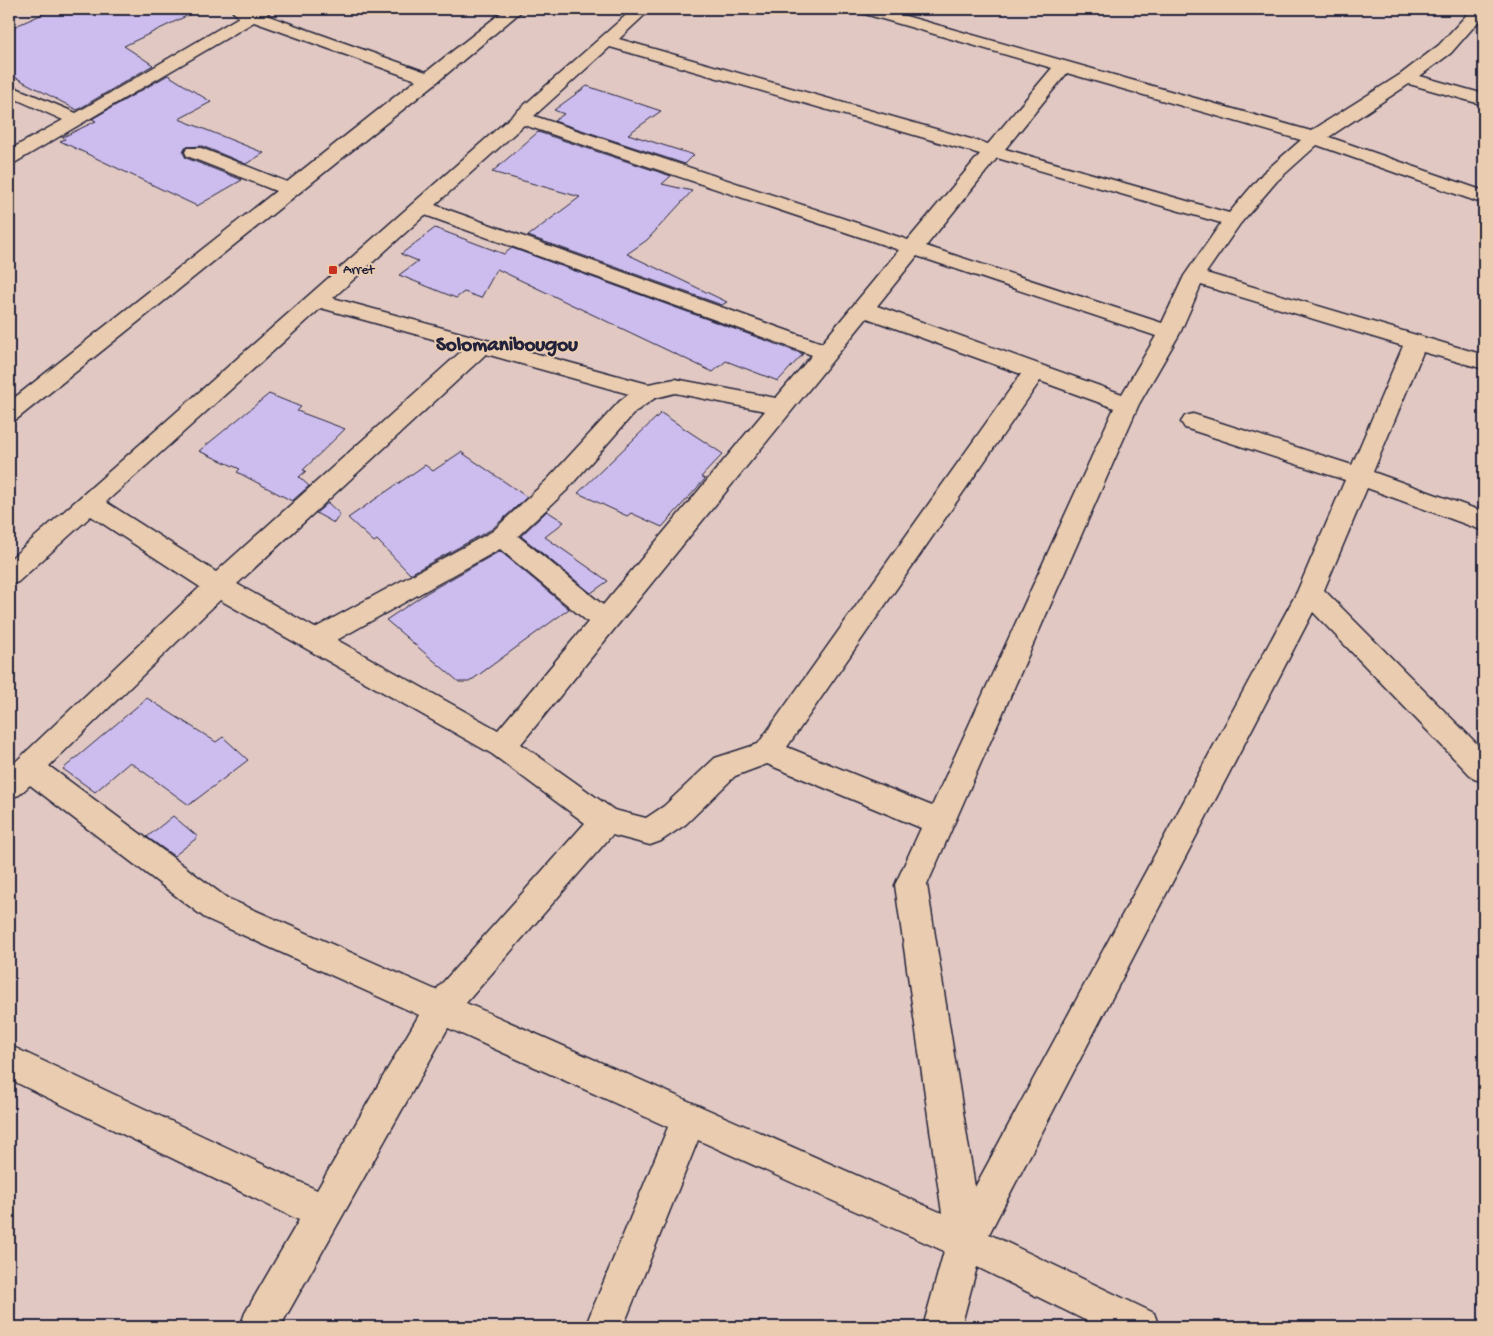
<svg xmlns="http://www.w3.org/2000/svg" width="1493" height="1336" font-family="'Gochi Hand',sans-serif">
	<rect width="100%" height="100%" fill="#e1c8c3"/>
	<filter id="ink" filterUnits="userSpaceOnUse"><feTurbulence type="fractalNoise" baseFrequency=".02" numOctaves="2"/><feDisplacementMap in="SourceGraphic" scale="10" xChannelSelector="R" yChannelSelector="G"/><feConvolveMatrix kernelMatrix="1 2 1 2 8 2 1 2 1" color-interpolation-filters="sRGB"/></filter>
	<g filter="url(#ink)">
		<path fill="#cdbdee" stroke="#22223b" d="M54 9H201L124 46 153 65 77 110 9 74V29Z
			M168 75 211 102 179 119 264 153 246 164 202 146 185 147 183 153 186 158 242 180 197 206 60 141 65 139 63 137 96 121 92 119Z
			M587 86 661 111 628 134 694 155 685 164 554 121 564 114 554 110Z
			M538 132 671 176 662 184 692 191 647 240 627 254 727 302 722 305 528 236 580 197 492 172Z
			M435 228 504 254 512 248 803 354 778 381 726 361 713 372 497 269 481 298 464 292 456 298 399 275 418 261 401 254Z
			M269 394 301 407 297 411 345 429 303 470 306 471 299 477 309 486 292 501 237 472 240 469 199 451Z
			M661 413 723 454 701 477 705 479 662 527 631 513 627 516 578 493Z
			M461 452 527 497 492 529 410 574 377 540 374 542 348 518 425 465 433 471Z
			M328 503 340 514 334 523 316 513Z
			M547 511 564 522 545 537 608 581 591 593 521 536Z
			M500 551 569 609 469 682H459L386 620 428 592Z
			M147 698 216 742 223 737 248 760 189 805 130 762 95 792 63 769Z
			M173 816 198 837 174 856 147 837Z"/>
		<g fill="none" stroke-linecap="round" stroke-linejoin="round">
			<g stroke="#22223b" stroke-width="3">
				<path id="minor" d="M235 9H272L266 15 426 72 506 9H524L436 83 17 419 9 422V402L276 191 187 156 185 152 187 148H201L287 182 416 80 254 22 16 162 9 164V150L63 120 9 96V85L76 113 239 17 233 12Z
					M633 9H651L619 39 988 144 1052 68 858 12 856 9H881L1311 131 1401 74 1439 45 1472 9H1484V15L1451 53 1420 76 1484 94V105L1409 84 1329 137 1484 191V204L1317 145 1277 181 1240 224 1206 273 1484 355V369L1423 352 1373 472 1484 512V531L1367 488 1324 590 1484 751V782L1474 779 1313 612 989 1234 1154 1313 1159 1327H1099L977 1267 961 1327H923L944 1251 698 1140 623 1327H585L668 1127 448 1028 280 1327H240L245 1313 299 1220 9 1079V1045L317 1190 419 1015 205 918 30 785 19 795 9 798V768L200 587 91 516 18 582 9 585V560ZM610 47 980 154 908 240 534 116ZM1067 73 1301 140 1263 173 1229 213 1005 149ZM524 125 899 250 822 343 435 205ZM997 158 1221 223 1184 276 1162 323 926 246ZM425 215 812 355 776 398 675 379 648 384 333 298ZM917 256 1156 336 1122 394 877 306ZM1201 285 1403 346 1352 465 1193 414 1185 416 1181 422 1185 428 1345 480 1297 592 975 1187 927 885 1139 404 1180 333ZM321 308 465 348 216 572 106 502ZM867 318 1021 374 758 744 715 758 664 806 646 818 614 810 521 744ZM486 354 629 394 619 402 548 479 493 531 315 628 237 584ZM1040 381 1114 408 932 806 787 747ZM675 393 765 411 603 605 518 536 566 491 635 412 655 398ZM500 549 588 622 498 730 337 640ZM220 600 492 754 585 823 436 990 227 898 49 766ZM767 764 921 828 895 885 942 1213 466 1003 612 835 650 845 661 841 686 824 735 776Z"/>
			</g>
			<use href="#minor" fill="#eaccb0" fill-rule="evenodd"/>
		</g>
	</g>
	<rect fill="#c8321e" stroke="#eaccb0" stroke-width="2" x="328" y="265" width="10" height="10" rx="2.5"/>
	<g text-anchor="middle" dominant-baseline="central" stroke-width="4" stroke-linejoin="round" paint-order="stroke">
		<g font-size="14" fill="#22223b" stroke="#eaccb0" text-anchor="start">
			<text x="343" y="270">Arret</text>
		</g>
		<g font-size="21" font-weight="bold" fill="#22223b" stroke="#eaccb0">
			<text x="507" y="346">Solomanibougou</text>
		</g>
	</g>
	<rect width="1493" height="1336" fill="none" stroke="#eaccb0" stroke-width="30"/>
	<rect x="15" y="15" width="1463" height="1306" fill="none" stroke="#22223b" stroke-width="2" filter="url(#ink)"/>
</svg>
